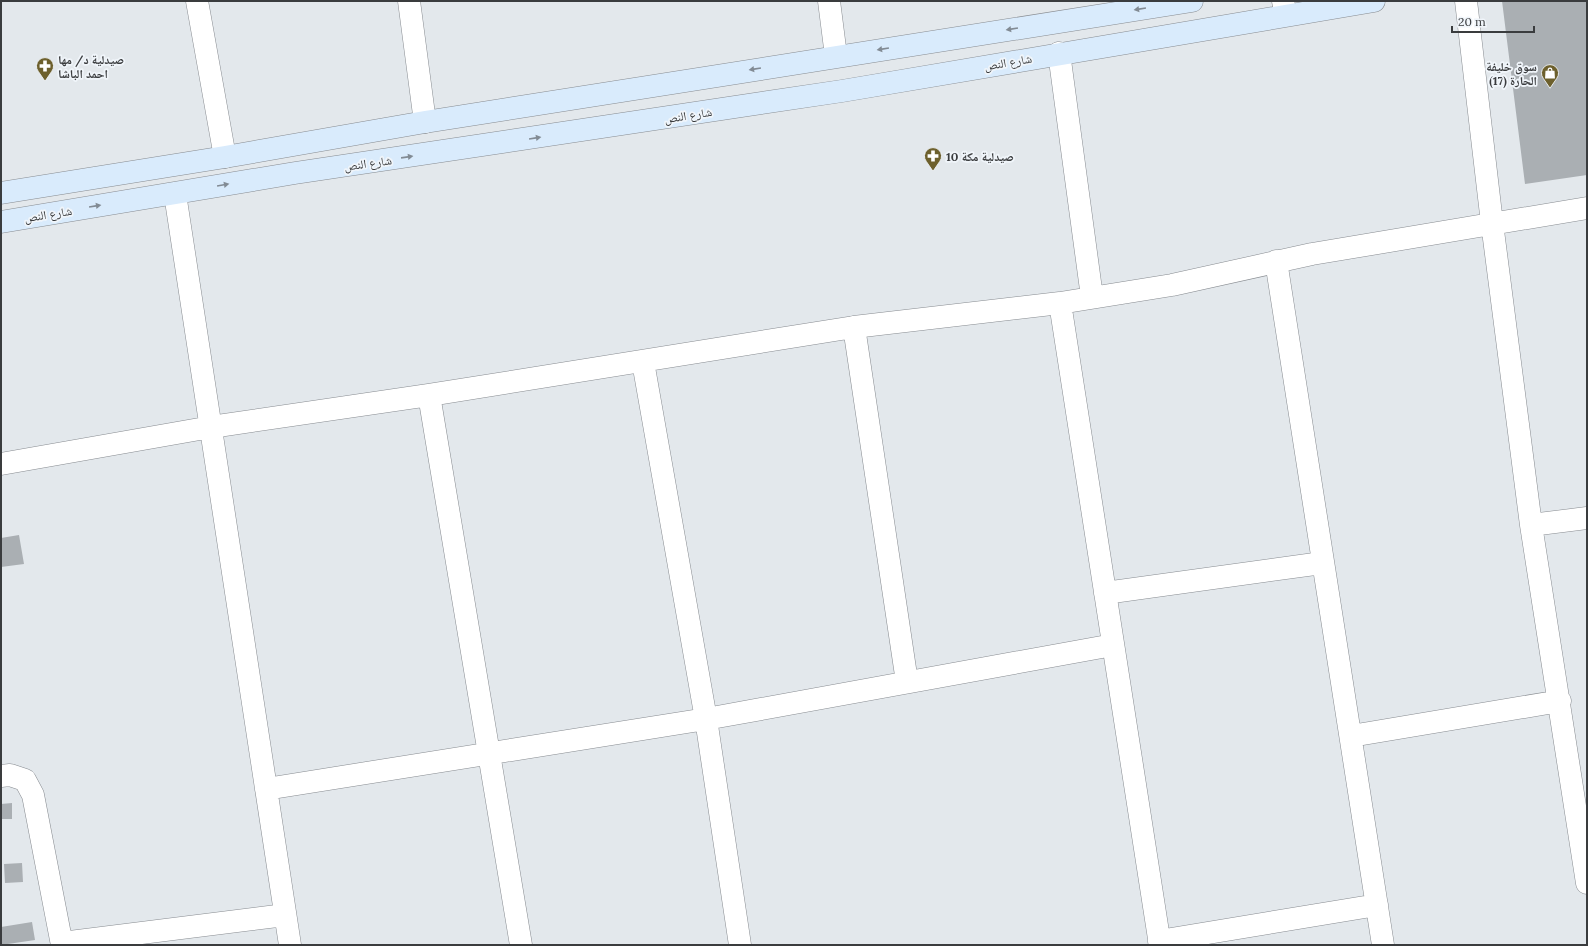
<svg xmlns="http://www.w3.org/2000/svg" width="1588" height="946" font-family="Lora,'Noto Naskh Arabic',serif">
	<rect width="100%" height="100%" fill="#e3e8ec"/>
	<path fill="#aaafb3" d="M1502 1H1587V175L1525 184Z
		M19 535 24 564 1 567V538Z
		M12 803V819H1V804Z
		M22 863 23 882 5 883 4 864Z
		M32 922 35 940 1 945V927Z"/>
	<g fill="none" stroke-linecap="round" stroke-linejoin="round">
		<g stroke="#878b90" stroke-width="23">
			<path id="minor" d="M197 1 225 157
				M409 1 425 122
				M829 1 836 56
				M1283 1 1286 15
				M1466 1 1492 223 1531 525 1587 883
				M1059 53 1092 297
				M175 194 290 945
				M1276 261 1383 945
				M1060 303 1160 945
				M854 327 907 682
				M643 362 706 719 740 945
				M429 395 521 945
				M1 464 211 427 429 395 854 327 1060 303 1172 285 1312 254 1587 208
				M1531 525 1587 518
				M1105 593 1322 563
				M1351 736 1560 701
				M1 776 10 775 25 780 33 795 62 945
				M266 789 706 719 1113 645
				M1159 941 1377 905
				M62 943 285 915"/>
		</g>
		<g stroke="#878b90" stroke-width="23">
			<path id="secondary" d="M1 193 225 157 425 122 1192 1
				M1 222 295 173 842 91 1374 1"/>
		</g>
		<use href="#minor" stroke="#fff" stroke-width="22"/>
		<use href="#secondary" stroke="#d9ebfc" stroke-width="22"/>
	</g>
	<defs><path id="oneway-solid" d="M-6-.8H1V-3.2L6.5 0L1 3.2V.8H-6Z"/></defs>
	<g fill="#828b94">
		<use href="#oneway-solid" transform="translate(1140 9) rotate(171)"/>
		<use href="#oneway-solid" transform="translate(1012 29) rotate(171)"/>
		<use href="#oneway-solid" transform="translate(883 49) rotate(171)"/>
		<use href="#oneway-solid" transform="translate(755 69) rotate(171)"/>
		<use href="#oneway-solid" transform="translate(535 138) rotate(-9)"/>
		<use href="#oneway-solid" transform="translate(407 157) rotate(-8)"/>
		<use href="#oneway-solid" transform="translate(223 185) rotate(-10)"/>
		<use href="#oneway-solid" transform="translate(95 206) rotate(-9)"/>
	</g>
	<defs>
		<g id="pharmacy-pin" transform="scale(0.9)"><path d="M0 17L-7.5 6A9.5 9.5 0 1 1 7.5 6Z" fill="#6d602d" stroke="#f0f5fa"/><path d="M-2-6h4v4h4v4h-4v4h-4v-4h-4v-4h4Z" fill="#fff"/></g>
		<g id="shop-pin" transform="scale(0.9)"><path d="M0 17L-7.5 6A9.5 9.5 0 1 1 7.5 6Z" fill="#6d602d" stroke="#f0f5fa"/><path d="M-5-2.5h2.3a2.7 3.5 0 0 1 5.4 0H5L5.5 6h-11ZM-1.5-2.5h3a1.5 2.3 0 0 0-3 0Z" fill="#fff"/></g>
	</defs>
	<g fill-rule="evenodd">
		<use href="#pharmacy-pin" x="45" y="66"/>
		<use href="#shop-pin" x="1550" y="73"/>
		<use href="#pharmacy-pin" x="933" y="156"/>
	</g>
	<g text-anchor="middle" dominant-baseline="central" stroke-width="3.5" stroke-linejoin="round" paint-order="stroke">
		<g font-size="12" font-weight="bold" fill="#3a3c3e" stroke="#f0f5fa" text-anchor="start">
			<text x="58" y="59">صيدلية د/ مها<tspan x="58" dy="14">احمد الباشا</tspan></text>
			<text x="1537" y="66" text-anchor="end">سوق خليفة<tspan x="1537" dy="14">الحارة (17)</tspan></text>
			<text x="946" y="156">صيدلية مكة 10</text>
		</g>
		<g font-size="12" fill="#3a3c3e" stroke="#f0f5fa">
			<text transform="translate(1008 62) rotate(-10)">شارع النص</text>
			<text transform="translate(688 115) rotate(-9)">شارع النص</text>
			<text transform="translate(368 163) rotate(-8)">شارع النص</text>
			<text transform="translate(48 214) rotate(-9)">شارع النص</text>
		</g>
	</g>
	<rect width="1588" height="946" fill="none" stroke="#3a3c3e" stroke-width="4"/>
	<path d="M1452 26v6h82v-6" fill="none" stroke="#3a3c3e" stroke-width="2"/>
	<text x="1458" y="26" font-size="12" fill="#3a3c3e" stroke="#f0f5fa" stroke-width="3" paint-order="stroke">20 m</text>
</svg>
